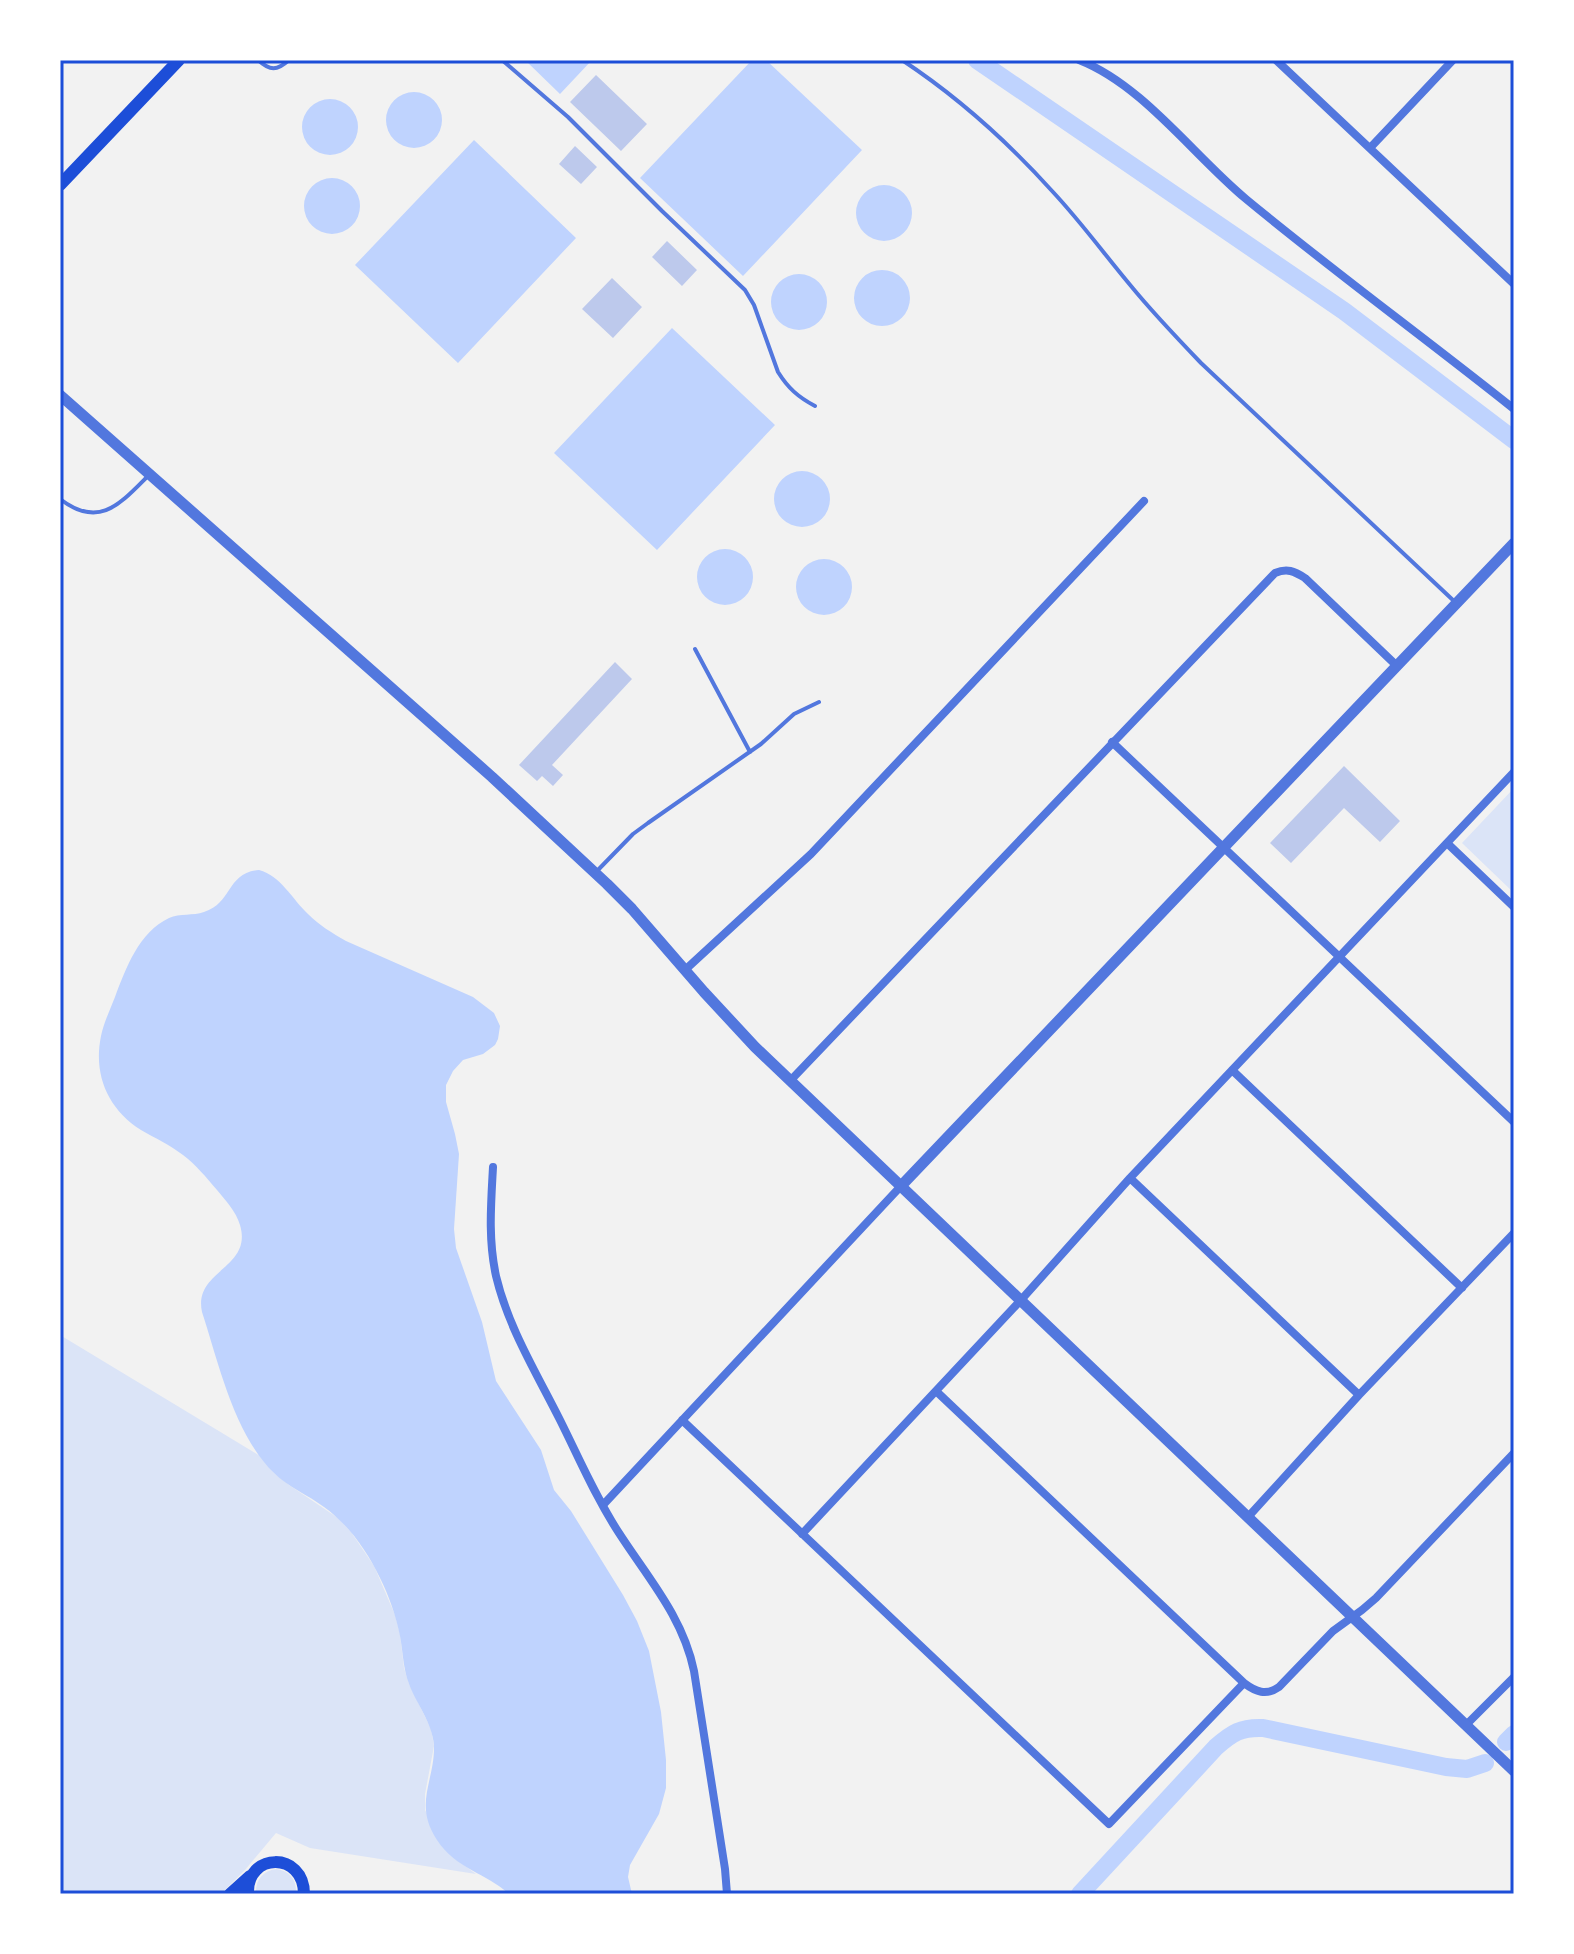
<svg xmlns="http://www.w3.org/2000/svg" width="1574" height="1954" font-family="'Golos Text',sans-serif">
	<rect width="100%" height="100%" fill="#f2f2f2"/>
	<path fill="#dbe4f7" d="M1514 788V893L1462 843Z
		M60 1335 260 1456 274 1473 289 1485 338 1518 351 1532 374 1566 395 1615 400 1634 404 1668 409 1684 431 1729 434 1746 425 1794V1810L449 1854 476 1874 310 1848 276 1833 245 1870 221 1894H60Z
		M276 1869C290 1871 297 1880 296 1894H256C255 1880 263 1871 276 1869Z"/>
	<path fill="#bfd3fe" d="M525 60H592L560 94Z
		M752 60H766L862 150 743 276 640 178Z
		M386 120a28 28 0 1 1 56 0a28 28 0 1 1-56 0Z
		M302 127a28 28 0 1 1 56 0a28 28 0 1 1-56 0Z
		M474 140 576 238 458 363 355 265Z
		M304 206a28 28 0 1 1 56 0a28 28 0 1 1-56 0Z
		M856 213a28 28 0 1 1 56 0a28 28 0 1 1-56 0Z
		M854 298a28 28 0 1 1 56 0a28 28 0 1 1-56 0Z
		M771 302a28 28 0 1 1 56 0a28 28 0 1 1-56 0Z
		M672 328 775 425 657 550 554 453Z
		M774 499a28 28 0 1 1 56 0a28 28 0 1 1-56 0Z
		M697 577a28 28 0 1 1 56 0a28 28 0 1 1-56 0Z
		M796 587a28 28 0 1 1 56 0a28 28 0 1 1-56 0Z
		M259 870C281 876 292 899 308 914 319 925 332 933 346 941L473 997 494 1013 500 1026 498 1039 495 1045 483 1054 463 1060 453 1071 446 1085V1102L455 1134 459 1154 454 1229 456 1248 482 1322 496 1381 541 1450 554 1490 571 1511 623 1595 637 1621 649 1651 661 1712 666 1760V1788L659 1814 630 1865 628 1877 632 1894H509C486 1873 456 1869 437 1840 413 1804 435 1781 434 1745 432 1722 417 1705 409 1684 403 1668 403 1652 400 1636 396 1616 389 1596 380 1578 367 1551 349 1525 324 1507 308 1495 288 1487 274 1473 234 1434 219 1364 202 1312 193 1270 253 1269 240 1225 236 1211 225 1200 217 1190 206 1177 196 1165 183 1155 170 1145 155 1138 141 1130 108 1109 93 1075 101 1036 104 1022 110 1010 115 997 126 968 139 932 169 918 180 913 193 916 204 912 233 903 226 873 259 870Z"/>
	<g fill="none" stroke-linecap="round" stroke-linejoin="round">
		<path stroke="#bfd3fe" stroke-width="18" d="M977 60 1344 311 1514 440
			M1506 1742 1514 1734
			M1080 1894 1216 1747C1232 1733 1241 1727 1263 1728L1446 1767 1467 1769 1485 1763"/>
	</g>
	<path fill="#bdc9ec" d="M596 75 647 124 621 151 570 102Z
		M575 146 597 167 581 184 559 164Z
		M667 241 697 270 682 286 652 257Z
		M612 278 642 307 613 338 582 309Z
		M615 662 632 679 552 765 563 775 553 786 542 776 537 781 519 765Z
		M1344 766 1400 821 1380 842 1344 808 1291 863 1270 843Z"/>
	<g fill="none" stroke-linecap="round" stroke-linejoin="round">
		<path stroke="#5277de" stroke-width="4" d="M258 60C270 71 277 71 289 60
			M502 60 568 117 662 211 745 290 754 305 778 372C788 388 798 397 815 406
			M902 60C958 97 1008 142 1053 192 1081 222 1105 255 1131 286 1153 313 1177 338 1201 363L1455 602
			M60 499C99 529 120 504 148 476
			M695 649 750 752
			M597 871 633 834 648 823 761 744 794 714 819 702"/>
		<path stroke="#5277de" stroke-width="8" d="M1079 60C1143 85 1193 155 1246 199 1333 271 1425 338 1514 409
			M1276 60 1514 284
			M1370 148 1453 60
			M1112 742 1514 1122
			M1447 843 1514 907
			M685 970 811 854 1144 501
			M1232 1070 1462 1288
			M790 1081 1275 573C1287 568 1294 571 1305 578L1397 666
			M493 1167C491 1204 488 1239 496 1276 508 1327 537 1374 560 1420 579 1458 596 1498 619 1533 648 1578 683 1617 694 1671L725 1869 727 1894
			M1130 1178 1359 1395
			M936 1391 1244 1683C1256 1692 1266 1696 1279 1687L1333 1631 1362 1610 1376 1598 1514 1453
			M682 1420 1109 1824 1244 1683
			M603 1505 901 1186
			M1248 1517 1359 1395 1514 1233
			M802 1534 1021 1300 1130 1178 1514 772
			M1466 1725 1514 1677"/>
		<path stroke="#5277de" stroke-width="11" d="M60 395 492 777 607 884 632 909 704 992 755 1047 1514 1771
			M901 1186 1514 543"/>
		<path stroke="#1d4ed8" stroke-width="12" d="M60 185 179 60
			M230 1894 250 1876
			M248 1894C246 1852 304 1851 304 1894"/>
	</g>
	<rect width="1574" height="1954" fill="none" stroke="#ffffff" stroke-width="124"/>
	<rect x="62" y="62" width="1450" height="1830" fill="none" stroke="#1d4ed8" stroke-width="3"/>
</svg>
